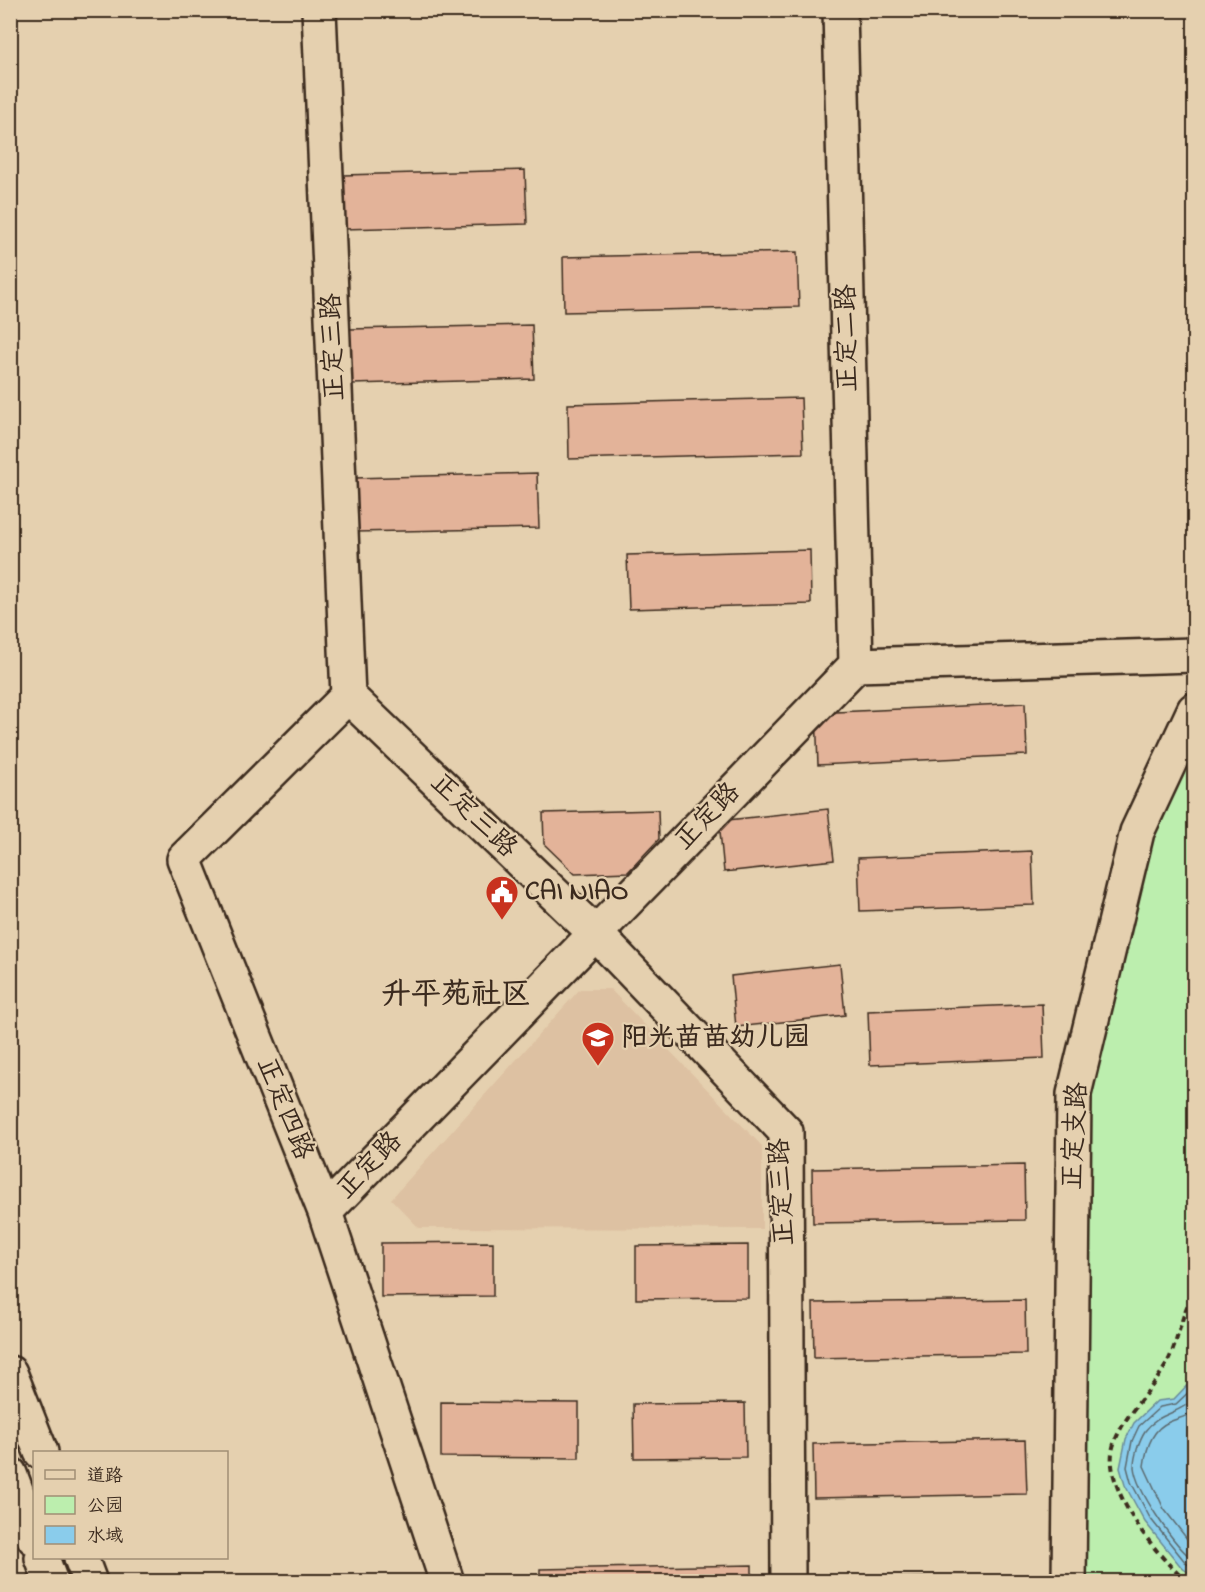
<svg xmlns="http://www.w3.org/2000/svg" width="1205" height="1592" font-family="'Indie Flower','LXGW WenKai TC',sans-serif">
	<rect width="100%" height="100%" fill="#e5d0af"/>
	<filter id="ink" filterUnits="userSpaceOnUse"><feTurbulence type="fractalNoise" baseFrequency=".0167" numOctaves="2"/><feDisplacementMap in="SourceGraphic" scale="12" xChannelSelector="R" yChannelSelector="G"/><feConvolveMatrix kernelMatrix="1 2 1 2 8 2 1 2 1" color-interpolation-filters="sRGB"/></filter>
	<g filter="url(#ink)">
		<path fill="#ddc1a2" d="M580 989H610L762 1146V1229L419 1228 391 1199Z"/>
		<path fill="#bceeae" stroke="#7c8c66" stroke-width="1.5" d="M1194 710V1581L1063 1582 1075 1080 1137 832Z"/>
		<path fill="#8acceb" stroke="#6a8b99" stroke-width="1.5" d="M1194 1378V1576L1182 1568 1145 1522 1125 1485 1120 1468 1126 1439 1134 1423 1157 1401 1174 1399Z"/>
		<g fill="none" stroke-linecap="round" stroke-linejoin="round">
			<path stroke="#5b6b70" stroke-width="1.5" d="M1194 1387 1176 1404 1160 1407 1139 1426 1132 1441 1127 1467 1131 1482 1150 1518 1186 1563 1194 1569
				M1194 1399C1179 1414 1158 1413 1145 1431 1139 1440 1134 1457 1134 1467 1136 1490 1175 1547 1194 1560
				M1194 1411C1185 1418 1178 1418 1169 1422 1152 1429 1146 1450 1144 1466L1164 1509 1194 1548"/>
		</g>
		<path fill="#e3b399" stroke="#3b2a1e" stroke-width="1.5" d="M525 170 527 224 344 229 343 175Z
			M797 252 799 307 564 312 563 257Z
			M532 325 534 379 352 384 350 329Z
			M801 398 803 453 569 459 568 404Z
			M537 473 539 528 356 532 355 478Z
			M810 550 811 604 629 609 627 555Z
			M1025 703 1027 755 818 765 816 713Z
			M828 809 834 860 724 872 719 821Z
			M658 810 659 839 628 872 575 874 544 844 543 813Z
			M1032 851 1034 905 860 911 858 858Z
			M840 964 845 1015 736 1027 731 976Z
			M1042 1004 1044 1058 870 1065 868 1011Z
			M1024 1165 1025 1220 813 1223 812 1169Z
			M493 1242V1296L381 1297V1243Z
			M748 1245V1298L636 1299V1246Z
			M1025 1300 1026 1354 814 1358 813 1303Z
			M441 1402 579 1403V1458L441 1457Z
			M745 1403 746 1457 634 1458 633 1404Z
			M1025 1440 1027 1494 814 1498 813 1444Z
			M752 1565V1582H540V1569Z
			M1027 1576V1582H815V1580Z"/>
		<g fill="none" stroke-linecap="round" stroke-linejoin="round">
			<g stroke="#3b2a1e" stroke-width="38">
				<path id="minor" d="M319 10 348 696 595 933 786 1132 788 1582
					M840 10 856 665
					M348 696 184 859 325 1212 447 1582
					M325 1212 856 665 1194 655
					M1069 1582 1074 1094 1137 832 1194 710"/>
			</g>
			<g stroke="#3b2a1e" stroke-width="38">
				<path id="major" d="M10 1373 41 1452
					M81 1558 90 1582"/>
			</g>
			<g stroke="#3b2a1e" stroke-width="38">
				<path id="highway" d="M10 1474 34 1538
					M42 1558 51 1582"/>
			</g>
			<path stroke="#3b2a1e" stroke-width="4" stroke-dasharray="6 4.5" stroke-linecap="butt" d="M1187 1582C1156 1555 1097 1484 1115 1441 1126 1412 1151 1392 1166 1365 1179 1342 1180 1315 1194 1293"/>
			<use href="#minor" stroke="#e5d0af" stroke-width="33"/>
			<use href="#major" stroke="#e5d0af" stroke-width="33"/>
			<use href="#highway" stroke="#e5d0af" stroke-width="33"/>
		</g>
	</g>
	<defs>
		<g id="civic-pin" transform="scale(1.725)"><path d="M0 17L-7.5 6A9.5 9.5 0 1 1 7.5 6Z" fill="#c8321e" stroke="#e5d0af"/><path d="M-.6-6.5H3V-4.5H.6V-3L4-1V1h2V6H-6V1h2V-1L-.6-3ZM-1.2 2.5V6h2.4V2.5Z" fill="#fff"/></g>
		<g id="school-pin" transform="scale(1.725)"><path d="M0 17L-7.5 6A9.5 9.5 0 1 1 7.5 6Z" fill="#c8321e" stroke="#e5d0af"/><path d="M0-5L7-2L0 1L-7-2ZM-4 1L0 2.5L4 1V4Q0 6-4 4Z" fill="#fff"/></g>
	</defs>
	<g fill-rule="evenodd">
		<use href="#civic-pin" x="502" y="892"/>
		<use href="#school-pin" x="598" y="1038"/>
	</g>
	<g text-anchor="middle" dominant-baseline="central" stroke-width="4.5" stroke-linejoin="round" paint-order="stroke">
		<g font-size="27" fill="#3b2a1e" stroke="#e5d0af">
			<text transform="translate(848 338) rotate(-91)">正定二路</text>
			<text transform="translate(334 347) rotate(-92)">正定三路</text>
			<text transform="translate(473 816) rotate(44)">正定三路</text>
			<text transform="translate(708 817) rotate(-46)">正定路</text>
			<text transform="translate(284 1109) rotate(68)">正定四路</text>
			<text transform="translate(1076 1136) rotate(-87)">正定支路</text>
			<text transform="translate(370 1166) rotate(-46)">正定路</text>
			<text transform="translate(783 1192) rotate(-93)">正定三路</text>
		</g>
		<g font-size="27" font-weight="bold" fill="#3b2a1e" stroke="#e5d0af" text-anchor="start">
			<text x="525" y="892">CAI NIAO</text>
			<text x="621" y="1038">阳光苗苗幼儿园</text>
		</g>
		<g font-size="30" font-weight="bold" fill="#3b2a1e" stroke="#e5d0af">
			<text x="456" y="996">升平苑社区</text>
		</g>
	</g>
	<rect width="1205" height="1592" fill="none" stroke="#e5d0af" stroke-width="36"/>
	<rect x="18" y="18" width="1169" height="1556" fill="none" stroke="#3b2a1e" stroke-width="2" filter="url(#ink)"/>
	<rect x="33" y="1451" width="195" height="108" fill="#e5d0af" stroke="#a18e75" stroke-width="1.5"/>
	<rect x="45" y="1470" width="30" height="9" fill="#e5d0af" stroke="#a18e75" stroke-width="1.5"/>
	<text x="87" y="1481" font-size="18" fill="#3b2a1e">道路</text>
	<rect x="45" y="1496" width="30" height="18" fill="#bceeae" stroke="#a18e75" stroke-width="1.5"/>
	<text x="87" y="1511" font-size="18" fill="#3b2a1e">公园</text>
	<rect x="45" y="1526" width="30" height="18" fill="#8acceb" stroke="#a18e75" stroke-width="1.5"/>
	<text x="87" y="1541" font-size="18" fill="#3b2a1e">水域</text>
</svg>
